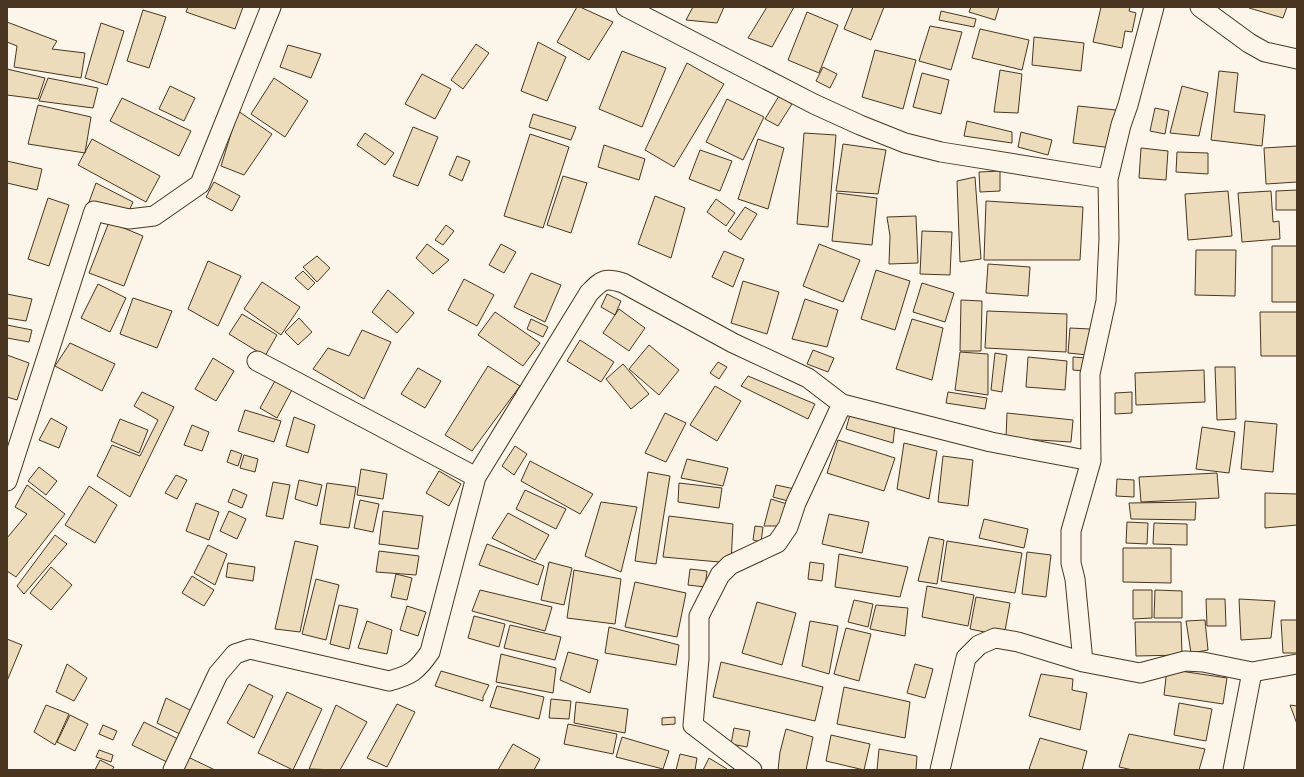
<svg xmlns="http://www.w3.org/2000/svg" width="1304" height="777" font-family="'Open Sans',sans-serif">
	<rect width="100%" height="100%" fill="#fbf6e9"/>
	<path fill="#ecdcbc" stroke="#4a3520" d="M188 7H243L235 29 186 12Z
		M577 7H580L613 22 589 60 557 42Z
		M693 7H724L717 23 686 20Z
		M767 7H794L772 47 748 38Z
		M853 7H884L871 40 844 29Z
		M971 7H999L995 20 969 12Z
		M1101 7H1130L1129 11 1136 13 1132 32 1125 31 1122 48 1093 42Z
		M1249 7H1287L1283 18 1249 8Z
		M143 10 166 17 149 68 127 61Z
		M941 11 976 19 974 27 939 20Z
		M807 12 838 25 819 73 788 60Z
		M7 22 57 41 52 49 85 53 81 78 14 67 17 46 7 42Z
		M101 23 124 31 107 85 85 78Z
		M930 26 962 32 951 70 919 61Z
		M980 29 1029 40 1022 70 972 58Z
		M1034 37 1084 43 1081 71 1032 65Z
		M538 42 566 57 547 101 521 91Z
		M476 44 489 53 463 89 451 80Z
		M288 45 321 54 311 78 280 67Z
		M875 50 916 60 903 109 862 97Z
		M622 51 666 68 642 127 599 109Z
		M687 63 724 84 674 167 645 150Z
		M823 67 837 74 830 88 816 81Z
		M7 69 45 78 38 99 7 95Z
		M1000 70 1022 74 1018 113 994 112Z
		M1219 71 1238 73 1234 112 1265 115 1262 146 1211 140Z
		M922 73 949 80 941 114 913 107Z
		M422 74 451 89 435 119 405 104Z
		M48 78 98 88 93 108 39 101Z
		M274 78 308 101 285 137 251 114Z
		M170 86 195 98 184 121 159 109Z
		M1182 86 1208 93 1199 136 1170 133Z
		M779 96 792 104 778 126 765 119Z
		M122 98 191 131 179 156 110 121Z
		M727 99 764 117 743 160 706 142Z
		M38 105 91 117 85 153 28 144Z
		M1078 106 1116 110 1112 148 1073 143Z
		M1155 108 1169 111 1165 134 1150 131Z
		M238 111 272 134 244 175 221 166Z
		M533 114 576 127 571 140 529 127Z
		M967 121 1012 132V143L964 136Z
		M413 127 438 137 418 186 393 176Z
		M1021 132 1052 140 1048 155 1018 147Z
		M365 133 394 153 385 165 357 145Z
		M804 133 836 135 828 227 797 224Z
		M530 134 569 147 543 228 504 216Z
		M92 139 160 176 146 202 78 165Z
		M758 139 784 148 768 209 738 199Z
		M843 144 886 150 878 194 836 191Z
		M604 145 645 159 639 180 598 167Z
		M1297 146V182L1266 184 1264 148Z
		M1141 148 1168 151 1166 180 1139 178Z
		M700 150 732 161 720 191 689 179Z
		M1177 152 1208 153V174L1176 172Z
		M457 156 470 161 462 181 449 175Z
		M7 161 42 169 37 190 7 183Z
		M1000 171V191L980 192 979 172Z
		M563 176 587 183 571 233 547 225Z
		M975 177 981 259 960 262 957 181Z
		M214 182 240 196 232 211 206 197Z
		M96 183 133 202 127 215 89 202Z
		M1297 190V210H1276V191Z
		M1228 191 1232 236 1188 240 1185 194Z
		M1271 191 1273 222 1279 221 1280 239 1242 242 1238 193Z
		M837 193 877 198 872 245 832 241Z
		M655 196 685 208 671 258 638 244Z
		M48 198 69 205 49 266 28 259Z
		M716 199 735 213 726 226 707 212Z
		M986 201 1083 207 1080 260H984Z
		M745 207 757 214 741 240 728 231Z
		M916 216 918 263 889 264 890 236 887 217Z
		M109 222 143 236 124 286 89 273Z
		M446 225 454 231 443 245 435 240Z
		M922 231 952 232 950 275 920 274Z
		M427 244 449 260 433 274 416 258Z
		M501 244 516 252 504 273 489 265Z
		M819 244 860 260 843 302 803 286Z
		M1272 246H1297V302H1272Z
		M1196 250H1236L1235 296 1195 295Z
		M724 251 744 259 733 287 712 277Z
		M317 256 330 268 317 282 303 267Z
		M208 261 241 276 218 326 188 309Z
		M988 264 1030 267 1028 296 986 293Z
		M876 270 910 281 895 330 861 319Z
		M303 271 315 283 308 290 295 278Z
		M531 273 561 285 545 322 514 307Z
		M464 279 494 295 477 326 448 310Z
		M743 281 779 292 767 334 731 323Z
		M262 282 300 307 281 335 244 309Z
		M922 283 954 293 945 322 913 312Z
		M98 284 126 298 110 332 81 318Z
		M388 290 414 313 397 333 372 312Z
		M7 294 32 299 26 321 7 318Z
		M607 294 621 301 615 315 601 307Z
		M133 298 172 311 157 348 120 334Z
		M805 299 838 310 827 347 792 339Z
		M961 300 982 301 981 351H960Z
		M619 309 645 328 629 351 603 333Z
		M987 311 1067 314 1066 352 985 348Z
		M495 312 540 343 523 366 478 335Z
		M1260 312H1297V356H1261Z
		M242 314 277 335 265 356 229 334Z
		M299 318 312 332 298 345 285 332Z
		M531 319 548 327 543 337 527 329Z
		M912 319 943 328 932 380 896 369Z
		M7 325 32 330 29 342 7 338Z
		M1070 328 1090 329 1088 355 1068 353Z
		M362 330 391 342 364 399 313 369 328 348 349 356Z
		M580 340 614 362 601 382 567 361Z
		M70 343 115 364 102 391 55 366Z
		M649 345 679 370 659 395 629 369Z
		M813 350 834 358 828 372 807 364Z
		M960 352 988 354V395L955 390Z
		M995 353 1007 355 1002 392 991 390Z
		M7 355 29 363 17 400 7 397Z
		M1028 357 1067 361 1065 390 1026 387Z
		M1073 357 1086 358 1085 371 1073 370Z
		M213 358 234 371 216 401 195 389Z
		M718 362 727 367 719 379 710 373Z
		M623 364 649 394 631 409 606 379Z
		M488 366 520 386 472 451 445 435Z
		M1215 367H1235L1236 419 1217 420Z
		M418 368 441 381 425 408 401 394Z
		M1204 370 1205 402 1136 405 1135 373Z
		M748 376 815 404 808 419 741 386Z
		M276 379 293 388 277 418 260 408Z
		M715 386 741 401 717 441 690 425Z
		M142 392 174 407 130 497 97 476 112 445 140 456 158 420 134 406Z
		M948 392 987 398 985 409 946 403Z
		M1132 392V413L1115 414V393Z
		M245 410 281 421 274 442 238 431Z
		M851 411 895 426 893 443 846 429Z
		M665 413 686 423 666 462 645 453Z
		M1007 413 1073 420 1071 442 1006 438Z
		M294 417 315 425 308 453 286 446Z
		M51 418 67 427 59 448 39 440Z
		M120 419 148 430 139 453 111 441Z
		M1245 421 1277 424 1273 472 1241 469Z
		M192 425 209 432 202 451 184 445Z
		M1202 427 1235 432 1229 473 1196 469Z
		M838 440 895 458 884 491 827 473Z
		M904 443 937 451 929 499 897 489Z
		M515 446 527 454 514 475 502 466Z
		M231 450 242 454 238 466 227 462Z
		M244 455 258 459 255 472 240 468Z
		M943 456 973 460 968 506 938 502Z
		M687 459 728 468 723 486 681 478Z
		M530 461 593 494 580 514 521 481Z
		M39 467 57 481 46 495 28 481Z
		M361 469 387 474 383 499 357 495Z
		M439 471 461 484 449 506 426 493Z
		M648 472 670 476 656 564 635 561Z
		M1217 473 1219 498 1141 502 1139 477Z
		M176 475 187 480 177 499 165 493Z
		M1117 479 1134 480V497L1116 496Z
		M299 480 322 485 317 506 295 499Z
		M273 482 290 485 283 519 266 516Z
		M327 483 356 487 349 528 320 524Z
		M679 483 722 488 719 508 678 502Z
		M27 485 65 514 16 577 7 571V538L27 514 15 507Z
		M776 485 795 489 792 502 773 497Z
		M89 486 117 505 95 543 65 525Z
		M233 489 247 495 242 508 228 502Z
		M525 490 566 509 556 529 516 509Z
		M1265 493 1297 494V525L1265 528Z
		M771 499 787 504 781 526H764Z
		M360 500 379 504 373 532 354 528Z
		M601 502 637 507 621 572 585 556Z
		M1196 502 1195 520 1131 519 1129 503Z
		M196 503 219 512 209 540 186 531Z
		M229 511 246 519 237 539 220 531Z
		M383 511 423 516 418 549 379 544Z
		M508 513 549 535 535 560 492 538Z
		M829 514 869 522 862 553 822 544Z
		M669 516 733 524 731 563 663 557Z
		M984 519 1028 529 1024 548 979 538Z
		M1127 522 1148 523 1147 544 1126 543Z
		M1154 523 1187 524V545L1153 544Z
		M755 526 763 527 761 542 753 540Z
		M55 535 67 544 24 594 17 586Z
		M929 537 944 540 937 584 918 581Z
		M295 541 318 546 300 632 275 629Z
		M947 541 1022 553 1015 593 941 581Z
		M487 544 544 566 538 585 479 565Z
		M208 545 227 554 215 585 194 573Z
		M1123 548H1171V583L1123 582Z
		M379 551 419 556 416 575 376 572Z
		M1027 552 1051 555 1046 597 1022 594Z
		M839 554 908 567 900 597 835 587Z
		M549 562 572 568 564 605 541 600Z
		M810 562 824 564 822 581 808 579Z
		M228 563 255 567 253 581 226 577Z
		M51 567 72 585 51 610 30 593Z
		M690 569 707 571 705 587 688 585Z
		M574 570 621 579 615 624 567 618Z
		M396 574 412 578 407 600 391 597Z
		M192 576 214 590 204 606 182 593Z
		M316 579 339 585 326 640 302 634Z
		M635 582 686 593 677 637 625 627Z
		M927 586 974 595 968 626 922 617Z
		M480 590 552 607 545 631 472 611Z
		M1133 590H1152V618L1133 619Z
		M1155 590 1182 591V618H1154Z
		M976 597 1010 603 1004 636 970 629Z
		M1206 599H1225L1226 626H1207Z
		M1239 599 1275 601 1271 638 1241 640Z
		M854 600 873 604 868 627 848 622Z
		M757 602 796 613 782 665 742 653Z
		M339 605 358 609 349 649 330 644Z
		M876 605 908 608 905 636 870 629Z
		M407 606 426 612 418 636 400 630Z
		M474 616 505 624 499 647 468 638Z
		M1205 620 1208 650 1191 653 1186 621Z
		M1281 620H1297V653H1283Z
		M367 621 392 630 387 654 358 648Z
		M810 621 838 626 829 674 802 666Z
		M1135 622H1181L1182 655 1136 656Z
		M510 625 561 637 555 660 504 648Z
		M609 627 679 645 676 665 605 653Z
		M846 628 871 634 859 681 834 674Z
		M7 639 22 645 7 681Z
		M568 652 598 660 590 693 560 680Z
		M501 654 556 668 553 693 496 682Z
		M721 662 823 687 815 721 713 697Z
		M67 664 87 678 74 701 56 692Z
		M915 664 933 669 925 698 907 693Z
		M1167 669 1227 678 1223 704 1164 695Z
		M441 671 489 685 483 697V701L435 686Z
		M1041 674 1073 679 1072 690 1087 693 1080 730 1029 716Z
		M249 684 273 696 254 738 227 723Z
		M497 686 544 697 539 719 490 707Z
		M844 687 910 702 905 738 837 724Z
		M287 692 322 709 293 770 258 753Z
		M166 698 192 711 180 734 157 723Z
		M551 699 571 701 569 719 549 718Z
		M576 702 628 709 625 733 574 723Z
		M1179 703 1212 709 1206 741 1174 735Z
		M397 704 415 712 387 767 367 758Z
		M46 705 69 714 55 745 34 732Z
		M336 705 367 722 340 770 309 769Z
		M1290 705 1297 706V724Z
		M70 715 88 724 75 751 57 742Z
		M675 717V724L662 725V718Z
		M144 722 178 739 167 762 132 745Z
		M568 724 617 734 613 754 564 744Z
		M103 725 117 731 113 740 99 734Z
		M734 728 750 731 747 747 731 744Z
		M786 729 813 737 806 770H778L780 752Z
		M1129 734 1205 749 1199 770H1133L1119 767Z
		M831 735 870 744 864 770 826 761Z
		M622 737 669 751 663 769 616 757Z
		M1040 738 1087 751 1082 770H1034L1029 769Z
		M513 744 540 759 534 770H498Z
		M879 749 917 756 916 770H877Z
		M99 750 113 755 111 762 96 757Z
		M680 754 697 758 695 770H676Z
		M188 757 215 770H182Z
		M709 758 727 769 726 770H703Z
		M100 760 114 767 112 770H95Z"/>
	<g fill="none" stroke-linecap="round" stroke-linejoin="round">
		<g stroke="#4a3520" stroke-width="21">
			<path id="street" d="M626 7 814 104 860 125 905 143 941 152 1108 179
				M1200 7 1249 43 1265 52 1297 59
				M257 361 476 477
				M7 481 94 211 129 219 154 216 200 184 271 7
				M1083 662 1075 579 1071 563V531L1091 461 1090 374 1106 301 1109 239 1108 179 1121 125 1128 105 1154 7
				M173 770 218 674 235 654 250 649 389 681C411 675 417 671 430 652L476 477 589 293C602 280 604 277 623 283L733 343 808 378 842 404 991 442 1091 461
				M752 770 693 725 699 659V616L720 575 730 565 777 543 788 527 796 503 842 404
				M940 770 966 658 979 645 995 638 1018 642 1083 662 1140 673 1185 661 1203 662 1252 672 1297 664
				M1233 770 1252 672"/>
		</g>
		<use href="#street" stroke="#fbf6e9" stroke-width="19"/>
	</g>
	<rect width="1304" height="777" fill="none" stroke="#4a3520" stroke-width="16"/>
</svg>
